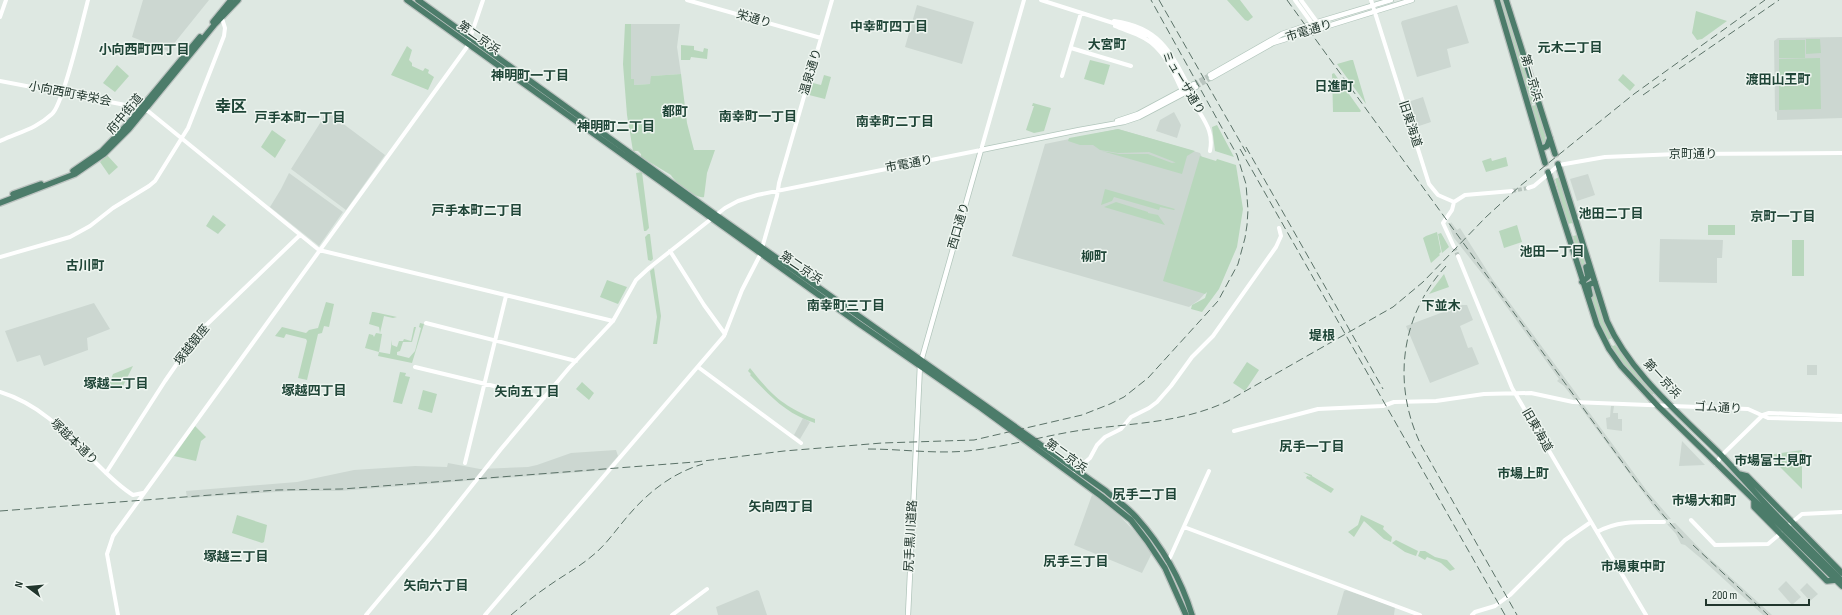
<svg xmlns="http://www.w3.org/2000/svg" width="1842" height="615" font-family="'Sofia Sans Condensed','Noto Sans JP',sans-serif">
	<rect width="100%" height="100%" fill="#dee8e2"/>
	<path fill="#ccd7d1" d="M143 0H209L168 51 132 37Z
		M917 5 974 22 962 64 905 47Z
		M1457 5 1469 43 1447 49 1451 67 1417 77 1401 23 1402 21Z
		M631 24H680L677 47 681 74 651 76V84L634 85 631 79Z
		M1842 37V118L1777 120V112L1775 111 1774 41 1778 38Z
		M1423 97 1431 122 1416 127 1408 102Z
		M326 111 385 155 346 210 291 169 322 120Z
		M1174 112 1181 125 1177 138 1156 131 1160 120Z
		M1118 129 1200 153 1208 170 1220 180 1230 185 1211 283 1208 290 1199 300 1189 307 1012 256 1045 144Z
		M289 173 343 212 319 246 270 207 281 189Z
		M1588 174 1595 195 1577 201 1570 179Z
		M1451 222 1457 230 1460 228 1493 280 1581 400 1574 399 1564 386 1557 381 1559 379 1488 281 1454 238 1449 226Z
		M1660 239 1723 240 1722 258H1717V283L1659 282Z
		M94 303 110 329 87 338 88 350 44 366 40 355 17 362 5 331Z
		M1462 305H1467L1473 320 1460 326 1468 348 1472 347 1479 364 1430 383 1406 326Z
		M1807 365H1817V375H1807Z
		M1578 404H1583L1647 491 1671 519H1664L1653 506Z
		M1611 406H1614L1613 413H1618V419H1622V431L1607 429 1606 418 1610 417Z
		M803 418 810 422 800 439 794 435Z
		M1682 441 1705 465 1679 466Z
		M616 450 618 456 606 470 339 491H291L187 498 186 491 297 482 354 470 415 466 447 467 448 463 480 469 528 467 537 465 571 453Z
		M1092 495 1100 498 1113 509 1137 534 1152 553 1142 573 1074 545Z
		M1675 523 1705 554 1772 615H1763L1704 561 1685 545 1681 544 1676 534 1667 524Z
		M1786 581 1801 597 1792 605 1778 589Z
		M1807 583 1818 594 1810 601 1800 590Z
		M757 590 759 591 767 615H718L716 607Z
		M1346 590 1395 607 1394 615H1337L1344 591Z"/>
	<path fill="#b8d7bc" d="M1227 0H1240L1253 17 1248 21 1245 20Z
		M1501 0H1504L1536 103 1530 104Z
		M1696 11 1727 21 1702 39 1697 40 1692 33Z
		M625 24H631V79H634V85L650 84 651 76 681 74 687 123 694 150H715L707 173 704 197C696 199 675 183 671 175L641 157V154L638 151H633L627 115 623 64Z
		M1806 39H1820L1821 53 1806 54Z
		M1779 40H1805V58H1779Z
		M681 45 694 46V50L703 52 704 48 708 49 707 59 691 57 690 60H681Z
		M407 46 412 50 409 60 412 63V66L423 71 425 68 429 70 428 73 434 77 428 90 391 75Z
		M1820 58 1821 109 1779 110V59Z
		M1090 60 1110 65 1104 85 1084 79Z
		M1351 60H1353L1366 104 1337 64Z
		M117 65 129 76 115 92 103 83Z
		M1334 73 1361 111 1360 112H1333L1332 74Z
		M1623 74 1635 85 1630 91 1618 80Z
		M824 75 831 77 825 99 809 95 813 83 821 85Z
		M1033 103 1051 108 1044 131 1034 133 1026 130 1034 106H1032Z
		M1537 105 1544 128 1546 144 1543 147 1530 106Z
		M1217 125 1234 157 1215 151 1212 127Z
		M1118 129 1195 151 1187 156 1182 174 1102 151 1119 154H1148L1172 163 1179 162 1177 163 1149 152 1118 153 1100 150 1093 145H1080L1068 141 1069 138Z
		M272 130 286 140 275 158 261 147Z
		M107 155 118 167 109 175 100 162Z
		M1200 156 1216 161 1217 159 1236 165 1243 209 1237 247 1219 289 1202 312 1191 309 1192 305 1205 298 1207 292 1205 294 1163 281Z
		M1506 157 1508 166 1486 172 1482 161 1491 158 1492 161Z
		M642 172 649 228 646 231H644L636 173Z
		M1559 177 1573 223 1567 224 1555 179Z
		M1105 189 1175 209 1174 210 1160 207 1159 210 1114 197 1112 201 1101 205Z
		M1116 202 1148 212V213L1158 215 1165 225 1104 207Z
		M213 215 226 225 218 234 206 226Z
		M1517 225 1522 242 1504 248 1499 231Z
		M1708 225H1735V235H1708Z
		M1437 232 1441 252 1439 254 1440 255 1431 263 1423 238 1426 236 1434 247 1426 236Z
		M1441 233 1449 247 1442 253 1438 234Z
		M648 234H650L653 259 651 261 648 260 645 237Z
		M1577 235 1587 272 1583 273 1573 236Z
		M1792 240H1804V276H1792Z
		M654 268 661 316 657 344H653L657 317 650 271Z
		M1444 274 1449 287 1429 294Z
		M607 280 627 287 618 304 600 297Z
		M1594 291 1612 338 1608 340 1600 324 1590 292Z
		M326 302 334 304 329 327 324 326 322 333 318 334 307 380 298 378 307 341 306 339 286 334 284 338 275 336 282 327 306 333 309 330 318 328Z
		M372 312H374L397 317 393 318 384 316 380 333 379 327 369 324Z
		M420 323 424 324 412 363 378 356 379 352 365 348 369 334 373 335 374 337 376 333 382 334 379 352 390 354 392 340V345L397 347 399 341H403L404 339 411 341 414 327H416L412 342H403L400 351 397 352V355L409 358 415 351 421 328 419 327Z
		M1613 342 1643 382 1655 394H1652L1626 368 1610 344 1613 346 1615 345Z
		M1247 362 1259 370 1245 391 1233 383Z
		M133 366 121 390 109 384 113 374Z
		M750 368C771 394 782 406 815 419V423C786 414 770 396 750 375L751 374 748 371Z
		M400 372 406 373 405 376 410 377 402 404 393 402Z
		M582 382 594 393 589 400 576 389Z
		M423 390 437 394 432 413 418 409Z
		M195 426 206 437 201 441 196 461 174 456Z
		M1802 450V489L1768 455Z
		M1303 472 1312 475V476L1334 489 1331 493 1306 478 1307 476 1311 477Z
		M237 515 267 525 264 542 262 543 232 533Z
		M1361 515 1384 526 1383 529 1392 537 1391 542 1384 539 1364 521 1354 537 1348 532 1358 525Z
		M1396 540 1418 551 1416 556 1405 552 1392 543Z
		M1420 551H1425L1435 557 1447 560 1455 569 1450 571 1441 563 1427 557 1425 560 1418 556Z"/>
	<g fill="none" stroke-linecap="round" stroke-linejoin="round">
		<path stroke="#b8c4be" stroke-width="4" stroke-dasharray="4 2" stroke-linecap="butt" d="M1512 191 1528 188
			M1454 247 1458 256"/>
		<path stroke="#b8c4be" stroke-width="4.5" stroke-dasharray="4.5 2" stroke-linecap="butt" d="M1194 84 1210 75
			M1196 87 1211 78"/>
		<g stroke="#b2c6bc" stroke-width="6">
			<path id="secondary" d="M1210 75 1282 34 1311 24 1391 0
				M1211 78 1273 43 1412 0
				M1117 121 1138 114 1194 84
				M908 615 920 365 981 150 1079 130 1124 122 1139 117 1196 87"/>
		</g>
		<g stroke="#bcc3c0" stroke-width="8">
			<path id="trunk" d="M407 0 858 323 981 408 1101 496 1131 520 1147 541 1165 568 1186 615
				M418 0 716 215 1106 491C1116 500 1128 508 1136 517 1161 545 1181 579 1192 615
				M1497 0 1545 163
				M1506 0 1555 154
				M213 22 231 0
				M1541 149 1547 146 1550 138
				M1558 164 1607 321C1630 373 1680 414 1720 454 1741 476 1760 499 1782 521 1802 541 1822 561 1842 581
				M73 171 102 151 127 125 200 37
				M1548 172 1597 325 1609 349 1621 366 1657 405 1842 586
				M13 194 41 184
				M0 203 75 174 104 154 129 129 215 24 238 0
				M1582 282 1588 277 1586 267
				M1590 295 1588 285 1595 282
				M1739 474 1747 476 1842 573
				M1754 501V507L1827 581 1836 580"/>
		</g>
		<path stroke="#fff" stroke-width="4" d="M687 0 821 38
			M1041 0 1132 29 1149 36 1158 44
			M1295 0 1316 29
			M1301 0 1317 22 1316 29
			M1371 0 1429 184 1438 195 1454 202
			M0 17 6 0
			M1114 21C1158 27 1170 50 1189 87
			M1115 26C1124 30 1135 33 1144 38 1164 49 1173 71 1182 91
			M1071 48 1131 66
			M1062 76 1081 13
			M0 81 136 107 148 111 319 250 613 321
			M1200 113C1208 126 1213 135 1210 151
			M0 141C19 132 36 129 52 114 63 105 83 19 88 0
			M1528 188 1534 186 1559 165 1605 157 1677 154 1842 153
			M1454 202 1465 195 1512 191
			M1454 247 1443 223 1452 210 1454 202
			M670 251 704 305 725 334
			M1458 256 1512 388 1646 615
			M0 257 70 237 90 226 113 208 149 186 155 181 188 128 224 36 225 28 221 15
			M426 323 576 361
			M415 367 544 398
			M698 367 801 443
			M0 392C42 405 68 435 98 465 109 476 120 487 133 495L143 493
			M1234 431 1318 409 1383 406 1394 402 1436 401 1484 394 1531 393 1573 402 1748 409 1768 418 1842 420
			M465 463 506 296
			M1716 464 1721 456 1763 415 1769 413 1842 416
			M1075 471 1090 458 1097 445 1105 437 1121 429 1131 417 1149 408 1157 402 1171 386 1192 357 1213 336 1276 247 1281 236 1279 228
			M106 473 165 381 199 332 300 235
			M1691 520 1715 545 1768 544 1781 533
			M1790 524 1802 514 1842 512
			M1184 527 1420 615
			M1597 532C1618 520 1641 522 1664 522
			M1168 562 1209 471
			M118 615 107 554 113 536 467 47 483 0
			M366 615 432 536 501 449 569 368 613 321 636 280 649 268 725 208 738 201 757 195 981 150 1024 0
			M485 615 724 336 742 290 760 255 777 196 779 183 832 0
			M672 615 707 589
			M1472 615 1475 612 1495 606 1510 595 1565 540 1591 522"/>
		<use href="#secondary" stroke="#fff" stroke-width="4.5"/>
		<use href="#trunk" stroke="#4c7c6a" stroke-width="5.5"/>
		<path stroke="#5b7268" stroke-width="1" stroke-dasharray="8 4" stroke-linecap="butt" d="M1159 0 1246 152
			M1287 0 1636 481 1664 516 1684 539
			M1679 69 1779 0
			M1643 95 1666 79
			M1246 147 1383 389
			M1240 149 1505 615
			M1446 266C1400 316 1392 385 1421 445L1517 615
			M868 449C901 449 934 454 967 451 1008 447 1049 434 1090 429 1137 423 1184 422 1228 401L1393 307 1423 282 1486 217 1520 186 1634 94 1765 0
			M0 511 277 490 342 489 435 482 695 462 784 451 882 443 974 440 1082 415 1110 404 1124 397 1148 378 1218 301 1238 264 1245 238 1247 225 1248 210 1246 184 1237 155 1151 0
			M1693 545 1768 615
			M511 615C523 605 535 595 547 587 562 576 578 568 592 556 606 545 615 531 627 517 647 493 672 473 703 464"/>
		<path stroke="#fff" stroke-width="4" d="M1158 44 1169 57 1187 92 1200 113"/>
	</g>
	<g text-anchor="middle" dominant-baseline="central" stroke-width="3" stroke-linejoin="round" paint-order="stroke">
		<g font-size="12" fill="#21362d" stroke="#eef5f0">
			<text transform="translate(754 19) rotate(16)">栄通り</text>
			<text transform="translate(1309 31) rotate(-17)">市電通り</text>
			<text transform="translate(479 38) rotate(35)">第二京浜</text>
			<text transform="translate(811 72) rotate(-73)">温泉通り</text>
			<text transform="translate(1531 78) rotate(74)">第一京浜</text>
			<text transform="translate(1183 83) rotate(59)">ミューザ通り</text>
			<text transform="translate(70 94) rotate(11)">小向西町幸栄会</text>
			<text transform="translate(125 114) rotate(-50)">府中街道</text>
			<text transform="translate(1410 124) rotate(72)">旧東海道</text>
			<text x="1693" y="154">京町通り</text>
			<text transform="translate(909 164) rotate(-11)">市電通り</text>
			<text transform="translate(959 226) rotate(-74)">西口通り</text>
			<text transform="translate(801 268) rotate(34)">第二京浜</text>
			<text transform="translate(192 345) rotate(-52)">塚越銀座</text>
			<text transform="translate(1662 379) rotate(47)">第一京浜</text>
			<text transform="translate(1718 408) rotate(3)">ゴム通り</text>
			<text transform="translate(1537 430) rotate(60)">旧東海道</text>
			<text transform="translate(74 442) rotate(44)">塚越本通り</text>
			<text transform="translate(1066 456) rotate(36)">第二京浜</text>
			<text transform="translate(911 536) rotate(-87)">尻手黒川道路</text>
		</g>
		<g font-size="13" font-weight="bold" fill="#1f4537" stroke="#eef5f0">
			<text x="889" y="27">中幸町四丁目</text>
			<text x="1107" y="45">大宮町</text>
			<text x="1570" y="48">元木二丁目</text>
			<text x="144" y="50">小向西町四丁目</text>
			<text x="530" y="76">神明町一丁目</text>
			<text x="1778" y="80">渡田山王町</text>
			<text x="1334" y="87">日進町</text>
			<text x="675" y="112">都町</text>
			<text x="758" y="117">南幸町一丁目</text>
			<text x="300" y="118">戸手本町一丁目</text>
			<text x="895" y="122">南幸町二丁目</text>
			<text x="616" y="127">神明町二丁目</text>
			<text x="477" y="211">戸手本町二丁目</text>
			<text x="1611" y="214">池田二丁目</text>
			<text x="1783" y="217">京町一丁目</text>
			<text x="1552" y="252">池田一丁目</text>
			<text x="1094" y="257">柳町</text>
			<text x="85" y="266">古川町</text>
			<text x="846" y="306">南幸町三丁目</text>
			<text x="1441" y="306">下並木</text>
			<text x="1322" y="336">堤根</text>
			<text x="116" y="384">塚越二丁目</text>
			<text x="314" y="391">塚越四丁目</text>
			<text x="527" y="392">矢向五丁目</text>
			<text x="1312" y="447">尻手一丁目</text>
			<text x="1773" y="461">市場富士見町</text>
			<text x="1523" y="474">市場上町</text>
			<text x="1145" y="495">尻手二丁目</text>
			<text x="1704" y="501">市場大和町</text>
			<text x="781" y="507">矢向四丁目</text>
			<text x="236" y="557">塚越三丁目</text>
			<text x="1076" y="562">尻手三丁目</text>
			<text x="1633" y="567">市場東中町</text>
			<text x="436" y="586">矢向六丁目</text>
		</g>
		<g font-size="16" font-weight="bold" fill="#1f4537" stroke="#eef5f0">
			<text x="231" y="107">幸区</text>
		</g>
	</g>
	<g transform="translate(28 587) rotate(286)" stroke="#eef5f0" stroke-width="3" paint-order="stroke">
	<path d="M0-3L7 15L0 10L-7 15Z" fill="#21362d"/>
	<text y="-6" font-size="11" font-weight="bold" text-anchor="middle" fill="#21362d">N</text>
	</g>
	<path d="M1706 599v6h103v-6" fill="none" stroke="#21362d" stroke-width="2"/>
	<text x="1712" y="599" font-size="12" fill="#21362d" stroke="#eef5f0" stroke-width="3" paint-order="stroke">200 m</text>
</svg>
